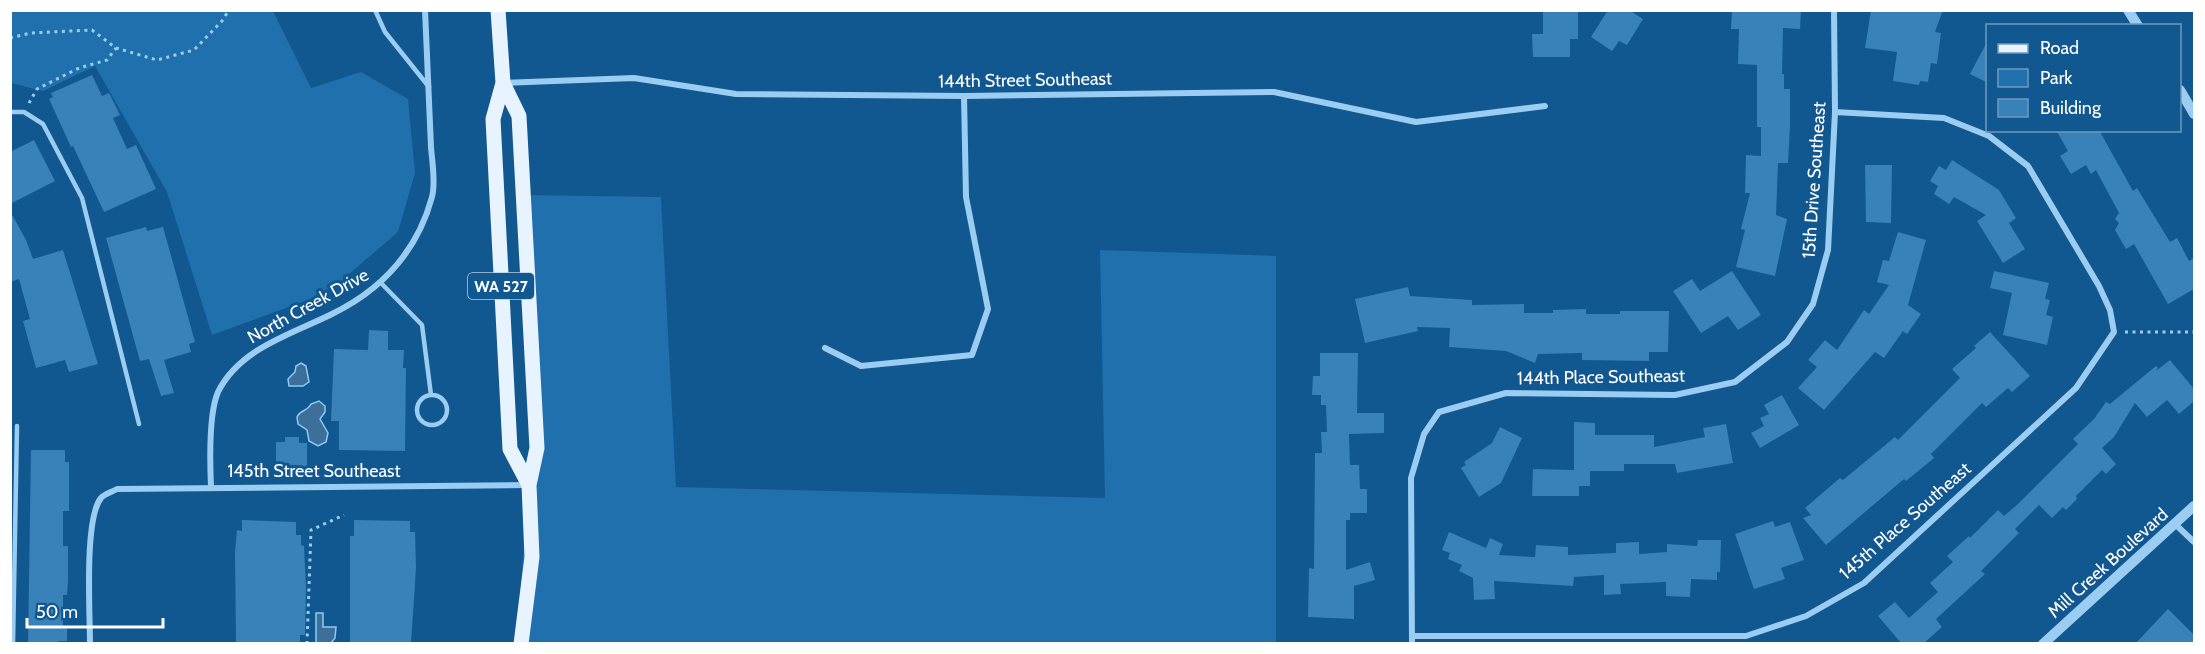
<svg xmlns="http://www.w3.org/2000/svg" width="2205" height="654" font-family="Cabin,sans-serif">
	<rect width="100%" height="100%" fill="#115790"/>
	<path fill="#1f70ad" d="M11 10 273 11 311 88 361 72 408 99 415 173 398 232 327 293 212 335 167 192 95 66 43 91 11 83Z
		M523 195 661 197 676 487 1105 498 1100 250 1276 256V643L516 644 529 485 537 448Z"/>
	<path fill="#3c6f99" stroke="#8dcaf6" stroke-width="1.5" d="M301 363 306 366 309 382 303 386H289L288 379 295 372 296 366Z
		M319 401 325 406V412L320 419 328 433 326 442 318 446 309 441 307 430 298 424 297 417C300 410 308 411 311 404Z
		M316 613H323V627H336L335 638 331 643H316Z"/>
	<path fill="#3981b9" d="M1543 10H1578V39H1570V57H1533L1532 34H1543Z
		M1608 10H1629L1643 19 1627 45 1619 41 1612 51 1591 37Z
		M1732 10H1801L1800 29 1783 28 1782 74H1784V89H1790V127L1788 163H1778L1776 215 1787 219 1775 276 1736 267 1745 230 1741 229 1750 193H1745L1746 155 1761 156V127H1757V65L1738 64 1739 29H1731Z
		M1871 10H1943L1935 32 1941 33 1937 64 1931 63 1928 82 1920 81 1919 85 1893 81 1897 52 1865 48Z
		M1988 40V83L1970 74Z
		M92 75 102 96 109 93 120 115 113 118 127 149 136 145 156 189 104 212 73 146 71 147 49 99 53 97 51 93Z
		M2056 130H2099L2133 191 2137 188 2170 242 2177 238 2189 261 2194 258V289L2168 304 2134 244 2126 249 2115 230 2119 223 2115 219 2119 213 2096 170 2091 174 2086 165 2071 174 2060 156 2068 151Z
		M34 140 55 181 10 204V152Z
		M1952 160 1999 190 2016 218 2009 223 2025 249 2003 263 1977 221 1986 215 1954 197 1949 204 1934 194 1938 186 1930 181 1939 166 1946 170Z
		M1865 165H1892L1891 223 1866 222Z
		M10 211 26 240 33 259 63 250 98 364 69 372 65 360 36 368 23 321 30 319 19 279 10 282Z
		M146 227 147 231 163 227 195 342 189 344 191 352 164 360 174 393 161 396 149 359 140 361 106 238Z
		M1898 232 1926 240 1908 305 1921 314 1907 334 1903 331 1884 358 1875 352 1824 410 1798 388 1817 367 1808 360 1825 340 1837 350 1864 310 1869 314 1889 285 1877 282 1883 260 1889 261Z
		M1732 271 1761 315 1738 330 1728 316 1701 333 1673 291 1692 279 1700 291Z
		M1994 271 2049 283 2045 299 2050 300 2046 315 2053 317 2047 345 2003 335 2012 293 1990 288Z
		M1408 287 1410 296 1472 300V305L1524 304V313H1553V310L1586 309V314H1620V311H1669L1668 352H1649V361L1582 360V353L1538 354 1535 363 1506 351 1449 347 1450 328 1417 327 1418 331 1365 343 1355 299Z
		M369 330 388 331V350H404L403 368H406L405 451 339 450V421H331L334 349 368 350Z
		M1990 332 2030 376 2012 392 2008 388 1986 407 1982 403 1931 454 1934 458 1906 481 1904 479 1826 545 1803 518 1811 515 1805 508 1840 478 1843 480 1895 437 1898 440 1960 378 1952 369 1976 348 1974 346Z
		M1320 353H1358L1357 413H1384V433L1349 434 1350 465H1359L1360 489H1367V513H1350V520H1346V570L1370 562 1375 580 1354 586V619L1308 617 1309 568 1314 569 1315 453H1322L1321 432H1327L1326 405H1321V395H1312L1313 376H1320Z
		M2170 360 2194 389V401L2179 414 2167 400 2147 417 2135 403 2114 437 2102 448 2116 464 2106 474 2102 470 2076 496 2077 499 2066 510 2063 507 2052 518 2039 505 2015 529 2019 533 1981 571 1985 574 1936 619 1942 627 1923 644H1902L1878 616 1895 602 1909 618 1938 592 1930 583 1953 562 1947 556 1969 536 1970 538 1998 510 2004 516 2018 504 2078 444 2073 439 2094 419 2106 402 2110 404 2156 366 2158 368 2156 371Z
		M1782 395 1799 425 1760 448 1751 433 1764 426 1760 418 1769 414 1764 405Z
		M1574 422 1595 423V435H1654V447L1705 437 1703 428 1726 424 1733 463 1677 473 1675 464H1624V471H1590V486H1579V496H1532L1533 469 1574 470Z
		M1500 427 1522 438 1501 483 1479 497 1461 468 1466 465 1464 462 1492 443Z
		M285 437H299V443H307V468H276V442H285Z
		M31 450H65V462H69V511H63V546H68V580L67 595H63V627L67 628V641H59V644H28Z
		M242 520 296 522V535H301V545L304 546 306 588 305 635H300V644H236L235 552 237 530 242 531Z
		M354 520 410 521V532H415L416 568 411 644H350V536H354Z
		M1773 521 1775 527 1790 522 1804 560 1781 568 1785 579 1754 589 1735 534Z
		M1449 532 1486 548 1490 538 1503 544 1499 555 1535 557 1536 545 1568 547V555L1616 553V543L1639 542V554L1667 552V544L1697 546 1698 540H1721L1720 572H1717V580L1691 579 1690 597 1666 596V582L1620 584 1621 594 1604 595V575L1574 577 1573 586 1494 581 1495 599 1474 600 1473 578 1459 571 1462 565 1448 559 1450 553 1442 550Z
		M2168 609 2194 635V644H2135Z"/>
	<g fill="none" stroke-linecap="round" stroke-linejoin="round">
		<path stroke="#9bcdf2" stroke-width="3" stroke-dasharray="3 4.5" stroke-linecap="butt" d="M10 38 31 33 92 30 116 48 157 60 194 50 222 21 229 10
			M29 103 37 89 79 68 107 60 116 48
			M2125 332H2194
			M307 644 311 530 344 515"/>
		<path stroke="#9bcdf2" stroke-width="4.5" d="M375 10 385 32 429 87
			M10 112H24L43 124 82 198 139 424
			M381 283 422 325 431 395
			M417 410a15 15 0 1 1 30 0a15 15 0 1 1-30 0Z
			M13 644 17 426"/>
		<path stroke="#9bcdf2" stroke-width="6" d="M503 83 634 78 736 94 964 96 1274 92 1416 122 1545 106
			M825 348 861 366 972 355 988 309 966 197 964 96
			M211 487C210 464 209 413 218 392 240 348 292 334 332 314 383 289 417 252 432 197 436 182 432 162 431 147 429 101 427 56 425 10
			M2175 524 2194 542
			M1412 636H1746L1806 616 1864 583 2076 388 2114 332 2110 310 2099 286 2028 166 1989 136 1944 118 1835 112
			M90 644C90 613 84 519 101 498 104 494 112 492 117 489L528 485
			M1412 644 1411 478 1424 434 1439 412 1506 393 1675 395 1735 382 1787 342 1813 304 1828 250 1835 112 1834 10"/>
		<path stroke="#9bcdf2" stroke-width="10" d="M2128 10 2138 26
			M2180 90 2194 114
			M2043 644 2194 506"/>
		<path stroke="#e7f3ff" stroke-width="15" d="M498 10 503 83 493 119 510 449 529 485
			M503 83 519 116 537 448 529 485 532 557 521 644"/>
	</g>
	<g text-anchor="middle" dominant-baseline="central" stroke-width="6" stroke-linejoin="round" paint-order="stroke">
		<rect fill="#115790" stroke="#b8cdde" stroke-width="1.5" x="468" y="273" width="66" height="26" rx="4.5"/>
		<g font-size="16" font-weight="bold" fill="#fff">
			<text x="501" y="286">WA 527</text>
		</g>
		<g font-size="18" fill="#fff" stroke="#115790">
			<text transform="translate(1025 80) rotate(-1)">144th Street Southeast</text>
			<text transform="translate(1814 180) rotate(-86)">15th Drive Southeast</text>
			<text transform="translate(308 306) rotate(-29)">North Creek Drive</text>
			<text transform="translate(1601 377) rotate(-1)">144th Place Southeast</text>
			<text x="314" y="471">145th Street Southeast</text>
			<text transform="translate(1905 521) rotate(-41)">145th Place Southeast</text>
			<text transform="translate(2108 563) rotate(-42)">Mill Creek Boulevard</text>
		</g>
	</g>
	<rect width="2205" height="654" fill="none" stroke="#ffffff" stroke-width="24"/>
	<rect x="1986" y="24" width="195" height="108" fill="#115790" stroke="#709abc" stroke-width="1.5"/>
	<rect x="1998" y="44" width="30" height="9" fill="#e7f3ff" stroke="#709abc" stroke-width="1.5"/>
	<text x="2040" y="54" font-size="18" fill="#ffffff">Road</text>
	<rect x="1998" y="69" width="30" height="18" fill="#1f70ad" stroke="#709abc" stroke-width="1.5"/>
	<text x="2040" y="84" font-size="18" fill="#ffffff">Park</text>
	<rect x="1998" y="99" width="30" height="18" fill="#3981b9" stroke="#709abc" stroke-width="1.5"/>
	<text x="2040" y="114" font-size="18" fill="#ffffff">Building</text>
	<path d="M27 618v9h136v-9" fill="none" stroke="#ffffff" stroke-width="3"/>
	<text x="36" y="618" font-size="18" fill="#ffffff" stroke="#115790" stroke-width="4.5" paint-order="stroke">50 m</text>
</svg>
